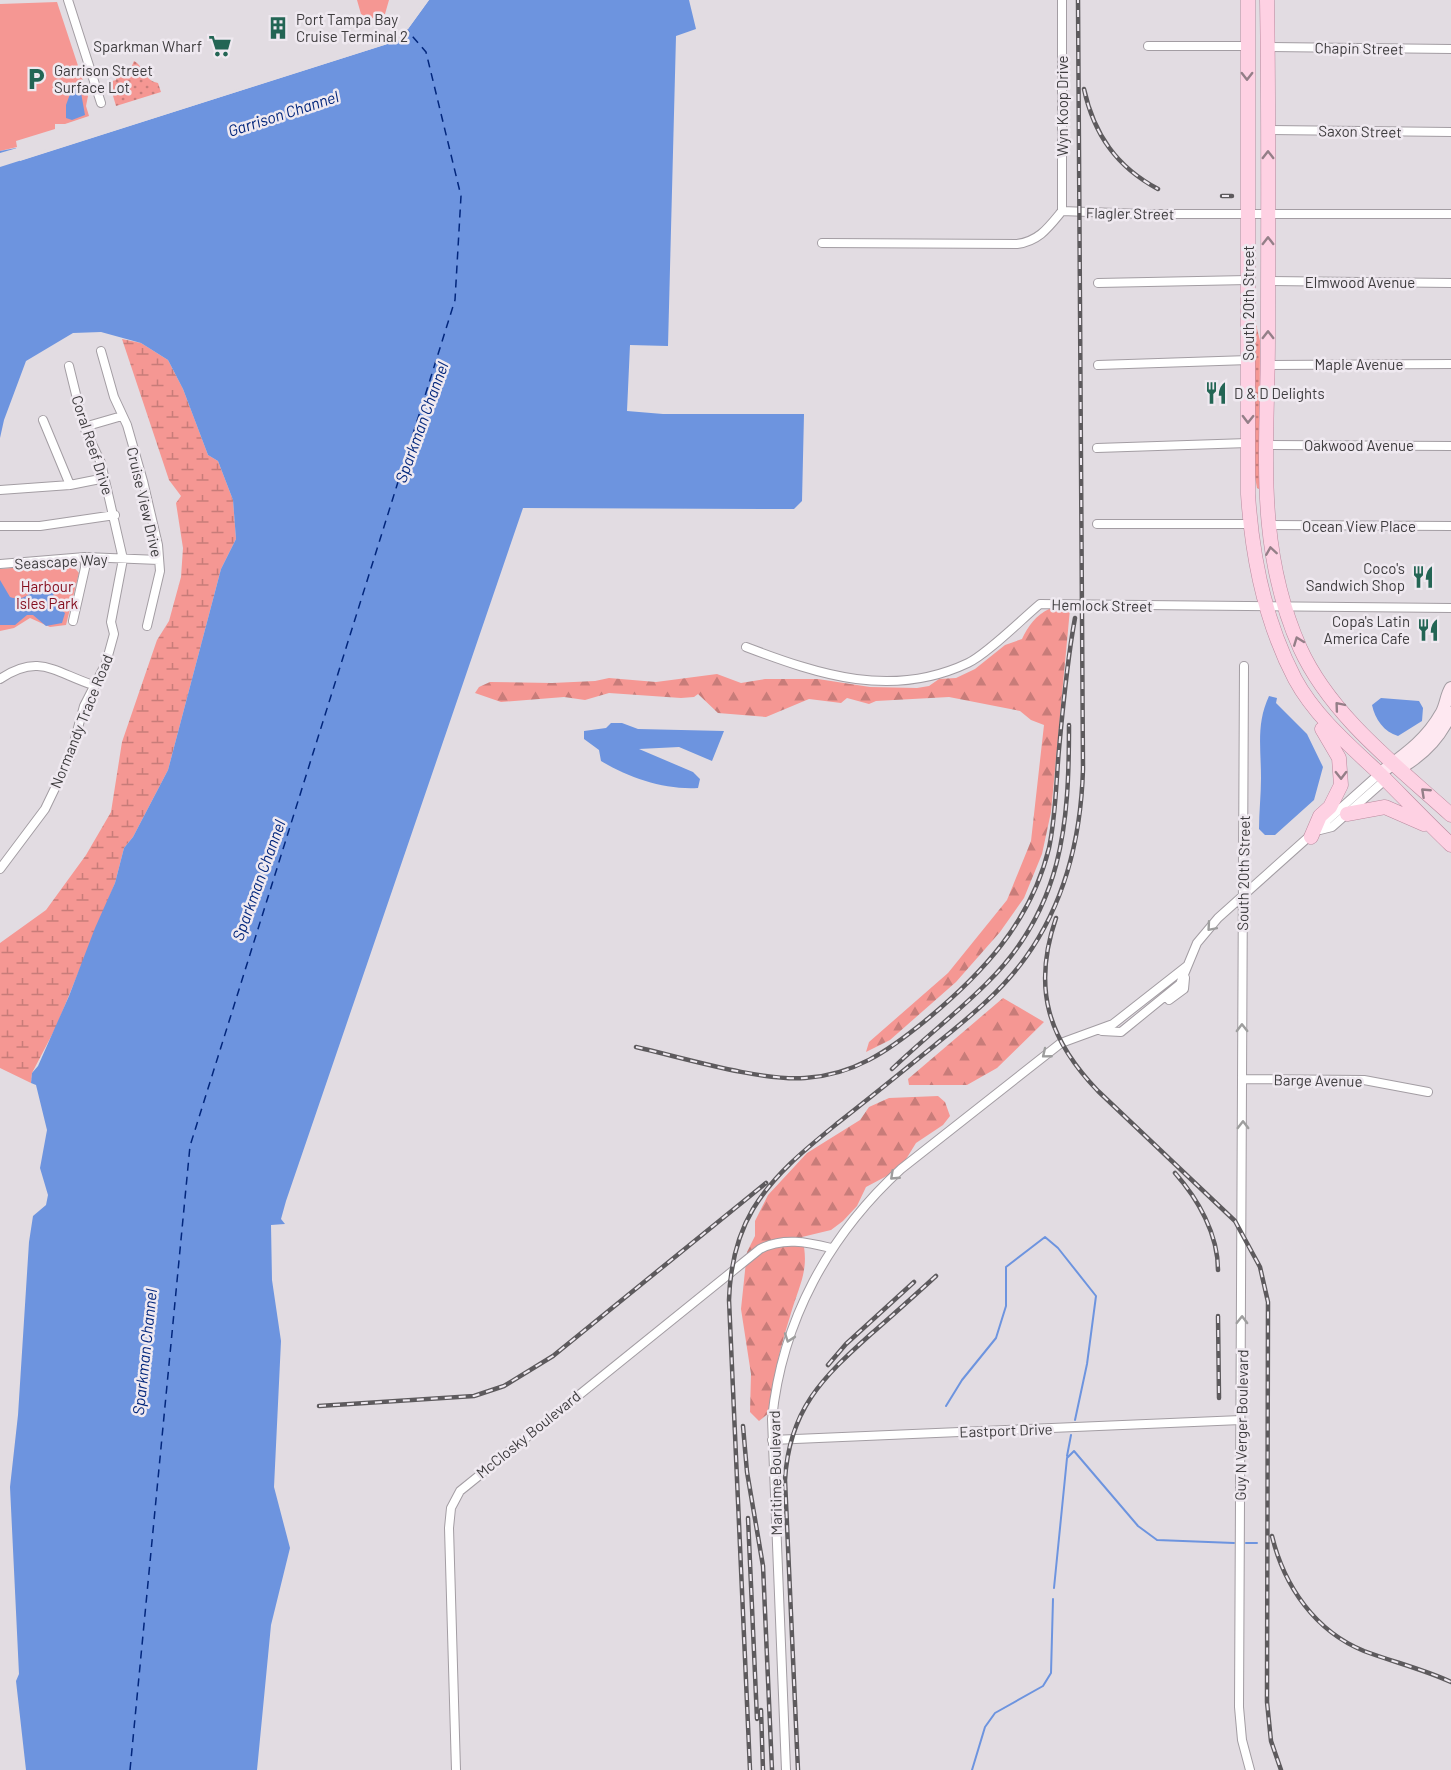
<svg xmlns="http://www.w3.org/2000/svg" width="1451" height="1770" font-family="Barlow,sans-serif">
	<defs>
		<pattern id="grass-dots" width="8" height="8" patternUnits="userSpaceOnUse" patternTransform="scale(1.5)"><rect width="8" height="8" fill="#f59793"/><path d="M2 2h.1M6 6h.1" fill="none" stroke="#c87c79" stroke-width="1.8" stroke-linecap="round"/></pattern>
		<pattern id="forest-firs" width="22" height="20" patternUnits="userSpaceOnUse" patternTransform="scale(1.5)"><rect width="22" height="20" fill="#f59793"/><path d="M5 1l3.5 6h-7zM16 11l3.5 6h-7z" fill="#c87c79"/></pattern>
		<pattern id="wetland-marsh" width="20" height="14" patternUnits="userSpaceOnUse" patternTransform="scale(1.5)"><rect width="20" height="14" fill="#f59793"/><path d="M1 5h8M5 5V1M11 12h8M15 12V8" fill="none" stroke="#c87c79"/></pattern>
	</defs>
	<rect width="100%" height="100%" fill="#e2dce2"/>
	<path fill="url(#grass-dots)" d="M134 61C144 66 143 80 158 83L161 92 116 106 109 82 116 80 117 72 131 68Z
		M1254 323 1256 324 1260 341 1259 489 1257 488 1253 466Z"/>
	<path fill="url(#forest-firs)" d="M1049 609H1070L1051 812 1042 854 1024 898 1000 932 956 982 890 1040 866 1052 869 1042 948 973 1007 900 1031 841 1044 725 1031 720 1020 711 949 697 876 701 869 704 847 698 841 703 809 699 766 717 718 713 698 694 694 697 681 698 609 693 585 700 564 697 501 702 475 693 479 687 490 682 552 683 595 681 609 678 656 682 717 674 741 683 765 679H818L870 687 917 688 929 686 939 679 956 678 975 669 1005 645 1022 639C1028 626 1036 615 1049 609Z
		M1003 998 1044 1022 997 1068 967 1085H909L908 1079Z
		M938 1096 945 1102 950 1116 943 1125 916 1143 900 1169 866 1187 857 1206 843 1221 831 1230 802 1237C810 1269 800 1283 791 1313 781 1345 772 1380 769 1413L759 1421 750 1412 751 1374 741 1309 747 1252 755 1236V1221L768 1195 807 1153 860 1120 869 1107 889 1098Z"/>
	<path fill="url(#wetland-marsh)" d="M122 339 141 343 168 360 183 389 208 455 218 461 233 500 236 539 221 569 168 770 133 837 124 848 115 883 56 1027 32 1073 31 1083 0 1068V943L46 910 86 855 111 812 122 742 157 640 169 621 181 577 183 548 176 503 181 496 169 480Z"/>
	<path fill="#f59793" d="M357 0H389L385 14 370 19 361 14Z
		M57 2 88 96 86 106 89 116 65 124H55V129L16 141 17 147 0 151V4Z
		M70 563 79 573 66 625 50 627 30 618 14 628 0 631V569Z"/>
	<path fill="#6d94df" d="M429 0H689L696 29 676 36 668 346 630 345 627 411 663 414H804L802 501 794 509 523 508 286 1201 281 1219 285 1224 271 1225 272 1280 281 1341 274 1487 290 1548 271 1625 257 1770H26L16 1681 19 1674 10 1487 18 1415 29 1242 33 1216 46 1205 48 1195 40 1168 47 1130 36 1085 31 1083 32 1073 38 1066 69 996 95 928 115 883 124 848 133 837 168 770 221 569 236 539 233 500 218 461 208 455 183 389 168 360 141 343 101 332 73 333 26 361 4 420 0 438V151L16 148 20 161 400 40Z
		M76 84 80 87 85 115 72 120 66 118V105L73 86Z
		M0 580 10 597C27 603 30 589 45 583L52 586 55 604 65 613 62 623 46 626 33 615H27L15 625H0Z
		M1269 696 1277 698 1276 703 1307 734 1323 767 1314 800 1275 835H1265L1259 829C1259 812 1261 795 1261 778 1261 748 1256 724 1269 696Z
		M1381 698 1419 701 1423 708 1422 721 1398 736C1384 732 1375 719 1372 705Z
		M611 723H622L638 729 724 731 712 761 679 747 639 749 693 772 700 779 698 788C665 790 629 778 601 761L599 750 584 739V731L606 728Z"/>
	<path fill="#e2dce2" d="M425 0H429L400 40 0 167V153L17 148V145L22 157 398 38Z"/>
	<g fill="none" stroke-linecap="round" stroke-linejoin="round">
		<path stroke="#6d94df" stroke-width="2" d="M946 1406 962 1380 996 1338 1006 1306V1267L1045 1237 1058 1248 1096 1296 1087 1364 1075 1420
			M1067 1456 1071 1435
			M1246 1543H1257
			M1054 1588 1067 1458 1074 1451 1138 1526 1157 1540 1234 1543
			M972 1770 985 1727 995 1713 1043 1686 1051 1673 1053 1599"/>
		<path stroke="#02267c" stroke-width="1.5" stroke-dasharray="8 6" stroke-linecap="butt" d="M130 1770 190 1146 455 300 461 196 426 52 407 30"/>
		<g stroke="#a39da3" stroke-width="10">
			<path id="street" d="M68 0 101 103
				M1148 46H1247
				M1268 47 1451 49
				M1268 130 1451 132
				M1062 211V0
				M822 243 1017 244C1039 241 1048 228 1062 211L1142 214H1451
				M1268 281 1451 283
				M1098 283 1248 280
				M101 351 114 397 127 425 143 481 158 545 160 571 147 626
				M1098 365 1249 360
				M1268 365 1451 364
				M43 420 70 485
				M84 427 122 416
				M1267 445 1451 446
				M1097 448 1248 443
				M0 490 70 485 105 478
				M1097 524H1250
				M1267 525 1451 526
				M0 526H40L115 515
				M0 564 85 557 159 560
				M73 621 85 568V557
				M746 647C820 675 892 699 968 663 987 654 1022 619 1040 604L1451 608
				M1244 666C1243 1013 1241 1360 1239 1707L1242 1740 1250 1770
				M0 679C39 653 54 672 93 685
				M1320 830 1332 827 1385 780
				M0 869 45 809 70 757 84 706 106 663 114 634 111 622 123 559 101 463 84 427 69 366
				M1169 1000 1184 989 1185 978
				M1102 1031 1121 1032 1180 984 1197 943 1218 918 1379 774
				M1243 1079 1364 1080 1428 1092
				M772 1440 1241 1420
				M456 1770 449 1528 451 1508 460 1491 760 1249C783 1237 807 1242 831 1248
				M786 1770 772 1419C782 1320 829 1235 901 1169L1061 1043 1113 1024 1187 966"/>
		</g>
		<g stroke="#a39da3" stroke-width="14">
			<path id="secondary" d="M1405 765C1427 751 1440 736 1451 713
				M1379 774C1403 756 1426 741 1441 714 1446 706 1446 696 1451 688"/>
		</g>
		<g stroke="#ba899e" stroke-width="15">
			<path id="primary" d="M1248 0V494C1252 556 1265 622 1295 679 1315 716 1349 745 1380 774 1404 798 1427 822 1451 845
				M1267 0C1269 112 1268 224 1268 336 1268 445 1254 544 1300 648 1331 716 1397 766 1451 815
				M1347 814 1385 807 1424 824
				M1311 837 1320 816 1330 807 1341 785 1339 758 1322 729"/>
		</g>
		<use href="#street" stroke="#fff" stroke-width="8"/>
		<use href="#secondary" stroke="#fee8f1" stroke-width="12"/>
		<use href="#primary" stroke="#fed1e3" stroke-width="14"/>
		<g stroke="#5d5a5d" stroke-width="4.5">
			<path id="rail" d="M1084 89C1094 135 1117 167 1158 189
				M1222 196H1232
				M1056 918C1032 988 1048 1039 1098 1091L1235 1221 1260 1267 1268 1302 1267 1702 1271 1741 1281 1770
				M636 1047C684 1058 759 1081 805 1078 854 1075 888 1051 925 1021 982 974 1031 922 1049 848 1056 815 1056 782 1059 749 1063 706 1067 661 1075 618
				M892 1069C923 1039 957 1013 987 983 1063 908 1069 825 1069 725
				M1175 1173C1198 1199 1218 1234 1218 1270
				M1218 1316 1219 1398
				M828 1365 846 1344 914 1282
				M319 1406 474 1396 504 1386 553 1356 766 1183
				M743 1426 747 1472 763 1566 772 1770
				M748 1518 757 1719
				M1272 1536C1284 1586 1315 1631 1364 1651 1393 1662 1423 1669 1451 1682
				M761 1710 763 1770
				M750 1770 729 1300C730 1268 737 1236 753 1209 775 1173 807 1148 839 1122 871 1097 903 1071 935 1045 968 1018 1001 992 1026 957 1066 901 1081 837 1083 769L1078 0
				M798 1770 785 1480C789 1410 822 1378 871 1334 893 1315 915 1295 936 1276"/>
		</g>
		<use href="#rail" stroke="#efe9f0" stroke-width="2" stroke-dasharray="7" stroke-linecap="butt"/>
	</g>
	<defs><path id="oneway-chevron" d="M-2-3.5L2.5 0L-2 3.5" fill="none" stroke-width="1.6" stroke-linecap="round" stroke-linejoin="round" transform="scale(1.5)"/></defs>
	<g stroke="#947f88">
		<use href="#oneway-chevron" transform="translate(1247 76) rotate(90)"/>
		<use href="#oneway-chevron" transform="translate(1268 155) rotate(-90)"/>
		<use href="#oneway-chevron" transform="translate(1268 241) rotate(-90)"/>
		<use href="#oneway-chevron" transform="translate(1268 335) rotate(-90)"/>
		<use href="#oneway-chevron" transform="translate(1248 419) rotate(91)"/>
		<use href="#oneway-chevron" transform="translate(1271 551) rotate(-99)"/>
		<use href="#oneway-chevron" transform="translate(1298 641) rotate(-111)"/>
		<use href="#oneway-chevron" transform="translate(1339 706) rotate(-130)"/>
		<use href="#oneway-chevron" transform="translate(1341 775) rotate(89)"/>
		<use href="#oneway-chevron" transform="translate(1425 792) rotate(-137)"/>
	</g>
	<g stroke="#9e9e9e">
		<use href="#oneway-chevron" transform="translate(1211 927) rotate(131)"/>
		<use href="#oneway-chevron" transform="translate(1242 1028) rotate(-91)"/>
		<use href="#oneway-chevron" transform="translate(1046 1054) rotate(141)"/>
		<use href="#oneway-chevron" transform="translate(1243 1125) rotate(-90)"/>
		<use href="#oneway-chevron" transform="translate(894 1176) rotate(137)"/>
		<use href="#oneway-chevron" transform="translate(1242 1320) rotate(-89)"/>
		<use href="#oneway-chevron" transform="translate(789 1338) rotate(109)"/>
	</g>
	<defs>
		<g id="building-bare" transform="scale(1.8)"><path d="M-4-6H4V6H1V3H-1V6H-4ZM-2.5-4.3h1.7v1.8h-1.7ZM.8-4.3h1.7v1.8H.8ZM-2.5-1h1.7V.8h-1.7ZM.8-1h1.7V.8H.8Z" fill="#236554" stroke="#efe9f0" stroke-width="2.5" paint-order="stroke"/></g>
		<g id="supermarket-bare" transform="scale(1.8)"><path d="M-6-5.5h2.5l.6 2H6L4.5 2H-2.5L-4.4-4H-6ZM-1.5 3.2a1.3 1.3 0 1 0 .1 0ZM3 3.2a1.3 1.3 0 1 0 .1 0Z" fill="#236554" stroke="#efe9f0" stroke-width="2.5" paint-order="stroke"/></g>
		<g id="parking-bare" transform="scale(1.8)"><path d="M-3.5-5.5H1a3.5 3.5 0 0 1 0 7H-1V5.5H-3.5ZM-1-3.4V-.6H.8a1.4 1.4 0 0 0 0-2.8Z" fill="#236554" stroke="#efe9f0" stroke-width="2.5" paint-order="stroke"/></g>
		<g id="restaurant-bare" transform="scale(1.8)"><path d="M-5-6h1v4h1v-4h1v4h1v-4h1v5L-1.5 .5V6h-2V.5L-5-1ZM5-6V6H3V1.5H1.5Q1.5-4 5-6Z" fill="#236554" stroke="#efe9f0" stroke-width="2.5" paint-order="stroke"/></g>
	</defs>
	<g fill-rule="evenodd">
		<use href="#building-bare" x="278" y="28"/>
		<use href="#supermarket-bare" x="220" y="46"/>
		<use href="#parking-bare" x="36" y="79"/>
		<use href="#restaurant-bare" x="1216" y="393"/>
		<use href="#restaurant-bare" x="1423" y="577"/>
		<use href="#restaurant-bare" x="1428" y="630"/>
	</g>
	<g text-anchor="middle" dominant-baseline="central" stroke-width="5" stroke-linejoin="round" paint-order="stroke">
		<g font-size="15" fill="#3e3c3e" stroke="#efe9f0" text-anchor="start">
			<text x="296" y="19">Port Tampa Bay<tspan x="296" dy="17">Cruise Terminal 2</tspan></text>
			<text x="202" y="46" text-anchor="end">Sparkman Wharf</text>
			<text x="54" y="70">Garrison Street<tspan x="54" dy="17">Surface Lot</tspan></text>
			<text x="1234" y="393">D &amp; D Delights</text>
			<text x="1405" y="568" text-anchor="end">Coco's<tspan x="1405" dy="17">Sandwich Shop</tspan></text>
			<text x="1410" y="621" text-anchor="end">Copa's Latin<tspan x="1410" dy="17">America Cafe</tspan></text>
		</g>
		<g font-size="15" fill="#3e3c3e" stroke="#efe9f0">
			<text transform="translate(1359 48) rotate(1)">Chapin Street</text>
			<text transform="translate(1062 106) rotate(-90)">Wyn Koop Drive</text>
			<text transform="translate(1360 131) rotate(1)">Saxon Street</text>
			<text transform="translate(1130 213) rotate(1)">Flagler Street</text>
			<text x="1360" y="282">Elmwood Avenue</text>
			<text transform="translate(1248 303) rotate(-90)">South 20th Street</text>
			<text x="1359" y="364">Maple Avenue</text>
			<text transform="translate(93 445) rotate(72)">Coral Reef Drive</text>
			<text x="1359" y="445">Oakwood Avenue</text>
			<text transform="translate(145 502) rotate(77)">Cruise View Drive</text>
			<text x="1359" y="526">Ocean View Place</text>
			<text transform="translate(61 561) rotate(-3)">Seascape Way</text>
			<text transform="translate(1102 605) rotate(1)">Hemlock Street</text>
			<text transform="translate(81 721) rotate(-68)">Normandy Trace Road</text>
			<text transform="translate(1243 873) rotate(-89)">South 20th Street</text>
			<text transform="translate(1318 1080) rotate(1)">Barge Avenue</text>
			<text transform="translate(1241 1425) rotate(-89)">Guy N Verger Boulevard</text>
			<text transform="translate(1006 1430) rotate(-2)">Eastport Drive</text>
			<text transform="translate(528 1434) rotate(-39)">McClosky Boulevard</text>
			<text transform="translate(775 1473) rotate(-91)">Maritime Boulevard</text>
		</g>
		<g font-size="15" fill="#840c1c" stroke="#efe9f0">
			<text x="47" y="586">Harbour<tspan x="47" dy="17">Isles Park</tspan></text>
		</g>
		<g font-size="16" font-style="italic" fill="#02267c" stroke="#efe9f0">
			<text transform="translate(283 113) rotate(-18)">Garrison Channel</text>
			<text transform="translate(421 422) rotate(-70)">Sparkman Channel</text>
			<text transform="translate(258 880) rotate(-70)">Sparkman Channel</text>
			<text transform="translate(144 1352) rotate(-84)">Sparkman Channel</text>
		</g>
	</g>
</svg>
